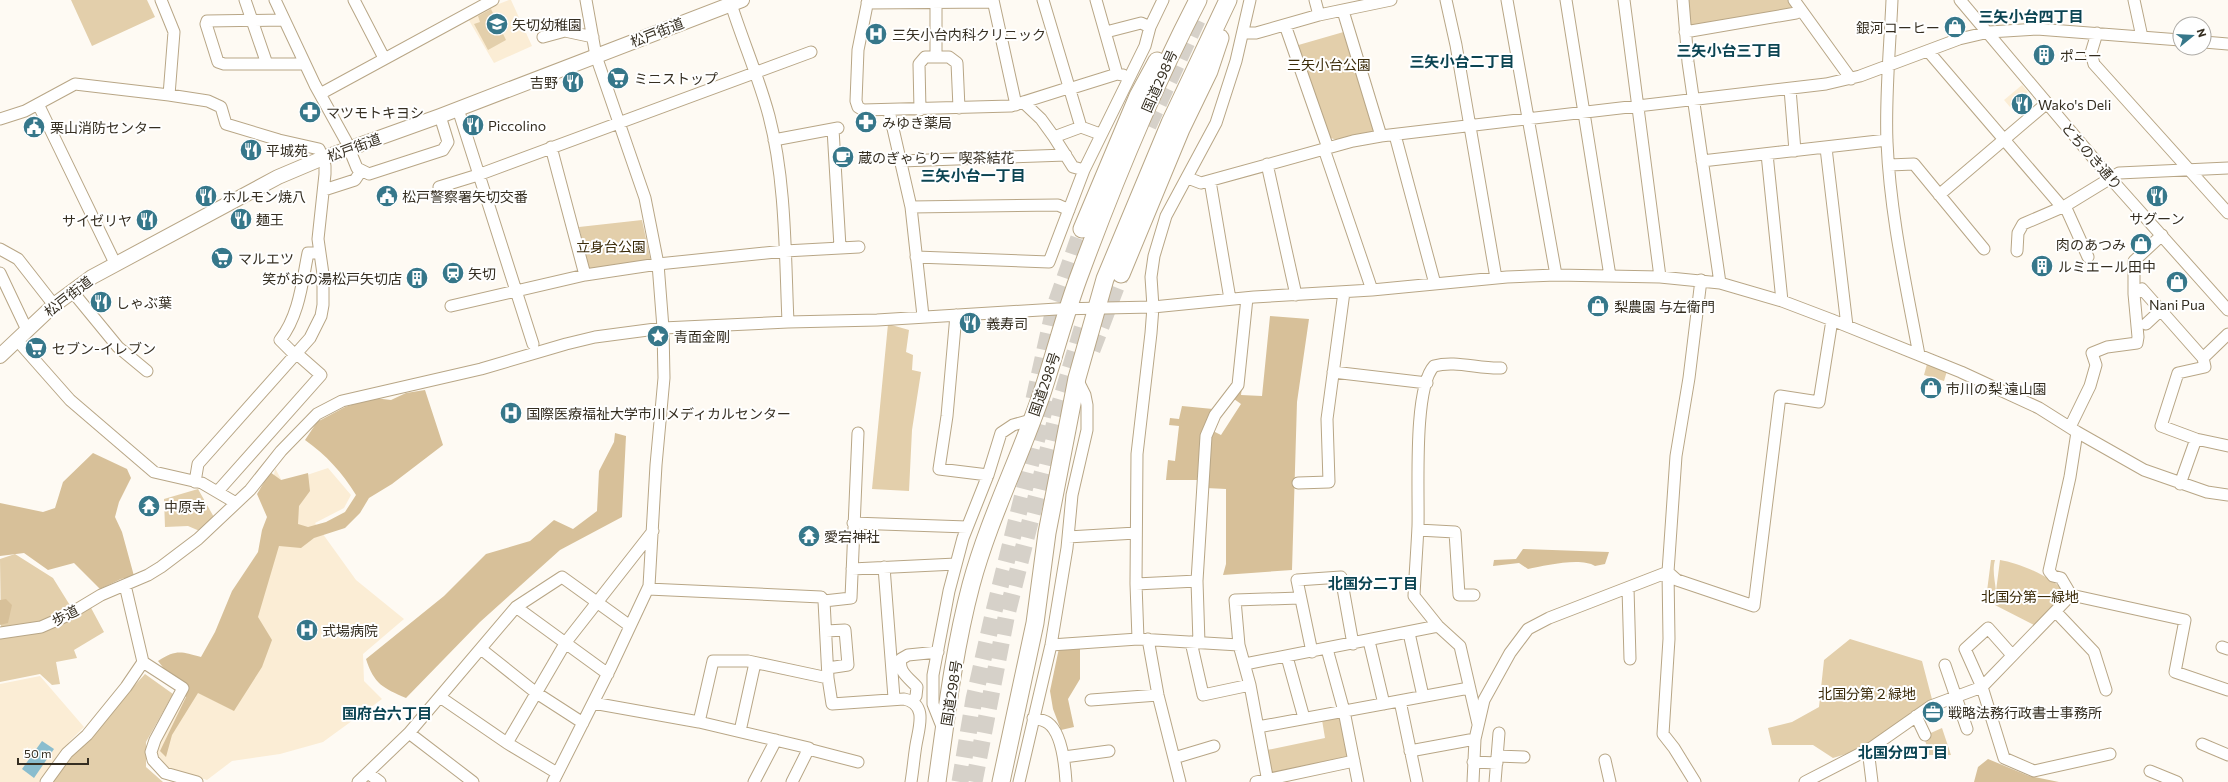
<svg xmlns="http://www.w3.org/2000/svg" width="2228" height="782" font-family="Commissioner,'Noto Sans JP',sans-serif">
	<rect width="100%" height="100%" fill="#fefaf3"/>
	<path fill="#fbedd5" d="M509 0H511L532 46 494 63 467 17 495 3 496 5Z
		M2022 85 2028 92 2010 107 2004 100Z
		M275 468 283 483 328 468 351 495 344 508 315 523 356 580 404 619 363 654 364 681 382 699 323 742 280 754 232 761 207 780 167 767 156 752 171 719 191 690 262 556Z
		M40 676 84 727 70 741 39 782H0V684Z"/>
	<path fill="#e3cfab" d="M71 0H147L155 17 92 46Z
		M1688 0H1792L1796 10 1694 27 1690 25Z
		M491 9 506 40 488 50 474 24 480 22 478 16Z
		M1347 31 1376 127 1372 132 1337 140 1327 137 1295 46Z
		M642 220 651 262 589 273 579 227Z
		M888 324 909 330 906 352 913 355 912 370 921 372 912 430 909 491 872 489Z
		M1927 364 1947 371 1944 381 1924 375Z
		M198 489 215 519 202 532 188 526 165 527 164 499Z
		M15 554 53 578 71 607 50 619 1 629 0 559Z
		M1991 560H1995C1992 570 1995 581 1996 591L2000 560C2020 563 2055 578 2066 594L2036 626 1991 603 1995 592 1987 591Z
		M90 606 104 632 74 650 77 658 56 662 60 684 52 685 40 674 0 682V638Z
		M1850 639 1922 661 1933 703 1866 748 1833 758 1813 745H1772L1768 728 1792 722 1819 707 1824 660Z
		M145 674 173 694 146 742V767L163 782H53L71 756Z
		M1338 716 1341 719 1350 760 1269 777 1267 750 1325 738 1322 720Z
		M1942 728 1951 755H1929L1924 736Z"/>
	<path fill="#d7c099" d="M1270 316 1309 319 1297 402 1292 570 1223 575 1226 564V489L1206 488 1211 430 1221 435 1241 404 1234 399 1242 387 1241 395 1262 396Z
		M425 390 443 445 392 484 369 498 360 513 345 528 314 538 301 548 279 546 258 617 272 640 262 667 234 711 198 693 172 735 166 757 160 751 186 697 158 661C177 649 181 652 201 657L215 632 232 591 258 552 262 530 267 517 257 494 270 472 281 480 308 473 310 491 299 506 298 524 308 527 326 522 345 512 356 495C342 472 327 456 305 440L317 422 345 407 374 398 391 400 406 393Z
		M1182 406 1213 409 1203 428 1199 480H1166L1168 460 1175 461 1179 426 1169 425 1170 418 1179 419Z
		M615 433 626 436 622 517 560 550 480 622 406 698C383 688 374 684 366 659L444 596 486 554 530 541 554 520 573 529 597 511 599 471 614 442Z
		M93 453 127 469 131 478 119 502 115 517 122 532 134 576 121 579 100 589 74 563 48 570 24 553 0 556V503L43 512 55 508 63 482Z
		M1523 549 1609 552 1605 564 1595 566C1580 557 1544 566 1528 569L1519 563 1493 566 1494 560 1516 559Z
		M6 599 12 605 8 623 0 625V600Z
		M1080 647V679L1068 699 1074 727 1061 730 1053 709 1050 691 1059 648Z
		M1988 759 2029 776 2059 782H1974L1978 767Z"/>
	<path fill="#8abdce" d="M42 741 54 749 34 778 22 769Z"/>
	<g fill="none" stroke-linecap="round" stroke-linejoin="round">
		<path stroke="#d6d1c9" stroke-width="17" stroke-dasharray="17 8" stroke-linecap="butt" d="M1148 126 1199 16
			M1092 350 1121 274
			M1034 399 1054 309 1082 229
			M960 782 974 699 993 615 1047 398
			M974 782 1006 618 1058 410 1084 322"/>
		<g stroke="#b8a686" stroke-width="13">
			<path id="minor" d="M161 0 174 32 169 95
				M245 0 267 64
				M275 0 315 85 346 141 357 168 369 174 443 150 448 142 440 116
				M354 0 384 58
				M868 0 858 50 856 101 858 107 863 110 1011 106 1068 88
				M993 0 1016 105
				M1043 0 1081 127
				M1096 0 1117 74
				M1315 0 1319 15
				M1446 0 1456 45 1496 278
				M1507 0 1556 275
				M1566 0 1610 276
				M1624 0 1660 277
				M1683 0 1688 62 1720 283
				M1794 0 1851 79
				M1892 0C1890 46 1885 97 1887 142 1890 214 1906 285 1919 355
				M1960 0 2111 179 2228 310
				M2134 0 2142 37
				M867 3 993 2
				M731 4C743 42 759 78 769 116 786 181 785 255 788 322
				M1343 11 1381 136
				M284 20 207 21 206 24 218 62 224 64H305
				M1285 25 1328 148
				M1106 32 1141 23 1150 27
				M1685 32 1796 13 1801 10
				M1243 33H1256L1319 15 1391 0
				M2097 33 2091 53 2094 64 2228 213
				M543 37 565 31 593 37
				M2204 42 2228 44
				M1928 51 2062 207
				M936 57H949L957 63 959 108
				M1069 89 1117 74 1123 75
				M1790 89 1795 151
				M320 94 493 0
				M1023 102 1041 119 1054 137 1081 127 1100 134
				M38 104 115 263
				M458 109 533 344
				M920 110 919 64 925 57H936V3
				M889 111 911 207 923 316
				M0 119 25 111 75 84 169 95 208 101 221 107 226 124 279 140 319 149 323 158
				M833 129 840 247
				M1395 135 1435 284
				M1054 137 1073 167 1084 170
				M774 140 838 128
				M551 147 585 275
				M1826 148 1847 326
				M1324 149 1372 290
				M1767 154 1782 301
				M901 161 1066 155
				M1702 161 1887 140
				M1267 164 1296 295
				M1889 165 1914 164 1984 249
				M1188 178 1201 183 1353 141 1381 136 1826 84 1860 76 1959 39 1989 32 2037 29 2180 40
				M1210 181 1230 299
				M439 187 478 175 811 52
				M324 190 355 180 361 171
				M1939 195 2047 103
				M2065 206 2088 257
				M911 207 1058 205 1069 210
				M0 249 18 259 54 305
				M2017 251 2018 233 2023 224 2065 206 2119 173 2228 168
				M916 257 1049 262 1084 170 1145 46 1150 27 1163 0
				M0 273 27 330
				M72 291 118 347 147 371
				M2134 294 2142 289 2203 358
				M451 306 585 275 658 264 785 251 859 247
				M956 315 947 416 939 469 988 475
				M2146 324 2161 310
				M17 340 70 400 154 472 202 483 236 503
				M295 355 280 340C299 316 302 283 308 253H320
				M1333 372 1427 383
				M2070 427 2090 386 2096 365 2092 353 2107 347 2137 343 2138 337 2134 294V261L2162 235
				M2196 439 2228 446
				M195 482 198 464 310 338 321 316 323 305V274L318 239 325 174V166L322 158
				M1298 483 1329 482 1327 419 1344 292
				M2180 484 2196 439 2161 426 2178 373 2205 367 2203 358 2228 334
				M218 491 321 375 296 353
				M853 523 967 527
				M1418 530 1455 532 1459 595H1474
				M1068 537 1136 533
				M884 567 894 698
				M852 569 956 564
				M1668 572 1677 580 1754 606 1780 396 1819 402 1832 320
				M1136 584 1197 581
				M125 585 143 662 183 688 155 740 151 752 153 760 165 773 197 782
				M1628 588 1630 659
				M648 589 821 597 824 601 828 678 832 704 904 699C928 704 919 727 916 745 914 757 913 770 911 782
				M2071 595 2185 620 2175 672 2228 690
				M824 601 851 598 858 433
				M516 607 608 674
				M2056 612 2094 652 2106 690
				M826 631 845 630 848 665 828 668
				M0 633 41 627 66 616 101 595 148 575 161 567 198 539 250 490 281 451 317 414 342 401 481 369 566 344 595 337 663 328 788 322 877 320 1057 309 1153 307 1254 297 1372 290 1507 277 1556 275 1660 277 1720 283 1782 301 1832 320 1961 372 2039 408 2077 432 2144 470 2207 492 2228 495
				M1409 633 1423 696
				M1138 639 1136 584 1137 454 1151 333 1153 307 1151 277 1154 256 1166 216 1216 123 1236 61 1250 0
				M1148 639 1158 695 1180 782
				M1369 641 1384 704
				M1191 642 1203 695 1250 685
				M1199 643 1197 581 1206 436 1215 415 1238 385 1247 298
				M1051 645 1138 639 1239 645 1250 685 1268 782
				M1239 645 1235 600 1300 598
				M2222 647 2228 649
				M481 649 535 692 583 723
				M1327 649 1344 711 1358 782
				M1312 652 1297 580 1341 577 1353 644
				M2012 655 1988 628 1965 649 1982 687 2004 758 2034 771 2110 754
				M1287 657 1304 718
				M1245 664 1438 626
				M1945 665 1967 729
				M440 697 507 743 557 773
				M1091 700 1158 695
				M1400 701 1417 782
				M912 702 916 696 917 687C909 678 898 672 901 659L908 655 938 652
				M593 703 699 722 809 748 792 782
				M1916 716 1925 735
				M1033 718C1038 719 1044 720 1048 723 1062 733 1065 766 1066 782
				M699 722 713 661H748L828 678
				M1478 724 1460 646 1438 626 1414 596C1415 573 1417 549 1418 526 1419 493 1413 388 1434 366 1455 360 1479 369 1501 368
				M1258 727 1469 688
				M943 729 933 704V675L949 591 963 538 988 475 1001 433 1013 425 1031 420
				M740 731 755 663
				M409 733 473 782
				M507 743 566 642 653 531
				M2202 744 2228 755
				M808 749 858 762
				M1868 749 1872 782
				M1410 751 1475 739
				M1497 756 1524 757
				M1064 757 1109 751
				M1174 758 1214 746
				M1605 760 1610 782
				M1473 762 1497 763
				M2150 771 2177 782
				M368 773 380 782
				M46 782 67 753 87 735 126 687 143 662
				M358 782 409 733 516 607 562 577 630 626
				M553 782 611 667 649 586 656 465 664 378 663 328 658 264 645 198 596 56 586 0
				M754 782 776 740
				M1019 782 1051 645 1067 548 1072 495 1087 430V405L1085 395 1077 379
				M1256 782 1354 761
				M1473 782 1475 739 1484 700 1510 653 1528 629 1549 618 1668 572
				M1495 782 1499 733
				M1695 782 1674 748 1663 734 1669 639 1668 572 1676 456 1689 378 1701 280
				M1805 782 1871 748 1931 706 1982 687 2071 595 2061 578 2053 576 2049 571 2070 477 2077 432"/>
		</g>
		<g stroke="#b8a686" stroke-width="16">
			<path id="major" d="M0 356 54 305 92 277 278 177 323 158 440 116 742 0"/>
		</g>
		<g stroke="#b8a686" stroke-width="19">
			<path id="highway" d="M1082 229 1138 96 1157 61
				M1121 274 1181 129 1209 71 1220 38
				M937 782C946 717 954 649 971 585 989 518 1021 456 1043 390 1056 350 1066 310 1081 271 1115 179 1153 87 1198 0
				M1001 782 1035 623 1047 533 1077 378 1105 279 1170 123 1228 0"/>
		</g>
		<use href="#minor" stroke="#fff" stroke-width="11"/>
		<use href="#major" stroke="#fff" stroke-width="14"/>
		<use href="#highway" stroke="#fff" stroke-width="17"/>
	</g>
	<defs>
		<g id="school-disc" transform="scale(1.15)"><circle r="9.5" fill="#36778a" stroke="#fff"/><path d="M0-5L7-2L0 1L-7-2ZM-4 1L0 2.5L4 1V4Q0 6-4 4Z" fill="#fff"/></g>
		<g id="shop-disc" transform="scale(1.15)"><circle r="9.5" fill="#36778a" stroke="#fff"/><path d="M-5-2.5h2.3a2.7 3.5 0 0 1 5.4 0H5L5.5 6h-11ZM-1.5-2.5h3a1.5 2.3 0 0 0-3 0Z" fill="#fff"/></g>
		<g id="hospital-disc" transform="scale(1.15)"><circle r="9.5" fill="#36778a" stroke="#fff"/><path d="M-5-5h3v3.5h4V-5h3V5h-3V1.5h-4V5h-3Z" fill="#fff"/></g>
		<g id="building-disc" transform="scale(1.15)"><circle r="9.5" fill="#36778a" stroke="#fff"/><path d="M-4-6H4V6H1V3H-1V6H-4ZM-2.5-4.3h1.7v1.8h-1.7ZM.8-4.3h1.7v1.8H.8ZM-2.5-1h1.7V.8h-1.7ZM.8-1h1.7V.8H.8Z" fill="#fff"/></g>
		<g id="supermarket-disc" transform="scale(1.15)"><circle r="9.5" fill="#36778a" stroke="#fff"/><path d="M-6-5.5h2.5l.6 2H6L4.5 2H-2.5L-4.4-4H-6ZM-1.5 3.2a1.3 1.3 0 1 0 .1 0ZM3 3.2a1.3 1.3 0 1 0 .1 0Z" fill="#fff"/></g>
		<g id="restaurant-disc" transform="scale(1.15)"><circle r="9.5" fill="#36778a" stroke="#fff"/><path d="M-5-6h1v4h1v-4h1v4h1v-4h1v5L-1.5 .5V6h-2V.5L-5-1ZM5-6V6H3V1.5H1.5Q1.5-4 5-6Z" fill="#fff"/></g>
		<g id="pharmacy-disc" transform="scale(1.15)"><circle r="9.5" fill="#36778a" stroke="#fff"/><path d="M-2-6h4v4h4v4h-4v4h-4v-4h-4v-4h4Z" fill="#fff"/></g>
		<g id="civic-disc" transform="scale(1.15)"><circle r="9.5" fill="#36778a" stroke="#fff"/><path d="M-.6-6.5H3V-4.5H.6V-3L4-1V1h2V6H-6V1h2V-1L-.6-3ZM-1.2 2.5V6h2.4V2.5Z" fill="#fff"/></g>
		<g id="cafe-disc" transform="scale(1.15)"><circle r="9.5" fill="#36778a" stroke="#fff"/><path d="M-5.5-4.5H6V0H3Q3 3.5 0 3.5H-2.5Q-5.5 3.5-5.5 0ZM3-3.2v2h1.7v-2ZM-6 4.5H4V6H-6Z" fill="#fff"/></g>
		<g id="station-disc" transform="scale(1.15)"><circle r="9.5" fill="#36778a" stroke="#fff"/><path d="M-3-6H3Q5-6 5-4V2Q5 4 3 4L4.5 6H3L1.5 4h-3L-3 6H-4.5L-3 4Q-5 4-5 2V-4Q-5-6-3-6ZM-3.5-4v3h7v-3ZM-3.5 1v1.5H-2V1ZM2 1v1.5H3.5V1Z" fill="#fff"/></g>
		<g id="sight-disc" transform="scale(1.15)"><circle r="9.5" fill="#36778a" stroke="#fff"/><path d="M0-6L1.8-2.2L6-1.7L2.9 1.2L3.7 5.4L0 3.3L-3.7 5.4L-2.9 1.2L-6-1.7L-1.8-2.2Z" fill="#fff"/></g>
		<g id="temple-disc" transform="scale(1.15)"><circle r="9.5" fill="#36778a" stroke="#fff"/><path d="M0-6L5-2H3V0L6.5 2.5H4V6H1.5V3h-3V6H-4V2.5H-6.5L-3 0V-2H-5Z" fill="#fff"/></g>
		<g id="office-disc" transform="scale(1.15)"><circle r="9.5" fill="#36778a" stroke="#fff"/><path d="M-6-3h4V-5.5h4V-3h4V5H-6ZM-1-4.5V-3h2v-1.5ZM-6 0V1H6V0Z" fill="#fff"/></g>
	</defs>
	<g fill-rule="evenodd">
		<use href="#school-disc" x="497" y="24"/>
		<use href="#shop-disc" x="1955" y="27"/>
		<use href="#hospital-disc" x="876" y="34"/>
		<use href="#building-disc" x="2044" y="55"/>
		<use href="#supermarket-disc" x="618" y="78"/>
		<use href="#restaurant-disc" x="573" y="82"/>
		<use href="#restaurant-disc" x="2022" y="104"/>
		<use href="#pharmacy-disc" x="310" y="112"/>
		<use href="#pharmacy-disc" x="866" y="122"/>
		<use href="#restaurant-disc" x="473" y="125"/>
		<use href="#civic-disc" x="34" y="127"/>
		<use href="#restaurant-disc" x="251" y="150"/>
		<use href="#cafe-disc" x="843" y="157"/>
		<use href="#restaurant-disc" x="206" y="196"/>
		<use href="#civic-disc" x="387" y="196"/>
		<use href="#restaurant-disc" x="2157" y="196"/>
		<use href="#restaurant-disc" x="241" y="219"/>
		<use href="#restaurant-disc" x="147" y="220"/>
		<use href="#shop-disc" x="2141" y="244"/>
		<use href="#supermarket-disc" x="222" y="258"/>
		<use href="#building-disc" x="2042" y="266"/>
		<use href="#station-disc" x="453" y="273"/>
		<use href="#building-disc" x="417" y="278"/>
		<use href="#shop-disc" x="2177" y="282"/>
		<use href="#restaurant-disc" x="101" y="302"/>
		<use href="#shop-disc" x="1598" y="306"/>
		<use href="#restaurant-disc" x="970" y="323"/>
		<use href="#sight-disc" x="658" y="336"/>
		<use href="#supermarket-disc" x="36" y="348"/>
		<use href="#shop-disc" x="1931" y="388"/>
		<use href="#hospital-disc" x="511" y="413"/>
		<use href="#temple-disc" x="149" y="506"/>
		<use href="#temple-disc" x="809" y="536"/>
		<use href="#hospital-disc" x="307" y="630"/>
		<use href="#office-disc" x="1933" y="712"/>
	</g>
	<g text-anchor="middle" dominant-baseline="central" stroke-width="4" stroke-linejoin="round" paint-order="stroke">
		<g font-size="14" fill="#352e21" stroke="#fff" text-anchor="start">
			<text x="512" y="24">矢切幼稚園</text>
			<text x="1940" y="27" text-anchor="end">銀河コーヒー</text>
			<text x="892" y="34">三矢小台内科クリニック</text>
			<text x="2060" y="55">ポニー</text>
			<text x="634" y="78">ミニストップ</text>
			<text x="558" y="82" text-anchor="end">吉野</text>
			<text x="2038" y="104">Wako's Deli</text>
			<text x="326" y="112">マツモトキヨシ</text>
			<text x="882" y="122">みゆき薬局</text>
			<text x="488" y="125">Piccolino</text>
			<text x="50" y="127">栗山消防センター</text>
			<text x="266" y="150">平城苑</text>
			<text x="858" y="157">蔵のぎゃらりー 喫茶結花</text>
			<text x="222" y="196">ホルモン焼八</text>
			<text x="402" y="196">松戸警察署矢切交番</text>
			<text x="2157" y="218" text-anchor="middle">サグーン</text>
			<text x="256" y="219">麺王</text>
			<text x="132" y="220" text-anchor="end">サイゼリヤ</text>
			<text x="2126" y="244" text-anchor="end">肉のあつみ</text>
			<text x="238" y="258">マルエツ</text>
			<text x="2058" y="266">ルミエール田中</text>
			<text x="468" y="273">矢切</text>
			<text x="402" y="278" text-anchor="end">笑がおの湯松戸矢切店</text>
			<text x="116" y="302">しゃぶ葉</text>
			<text x="2177" y="304" text-anchor="middle">Nani Pua</text>
			<text x="1614" y="306">梨農園 与左衛門</text>
			<text x="986" y="323">義寿司</text>
			<text x="674" y="336">青面金剛</text>
			<text x="52" y="348">セブン-イレブン</text>
			<text x="1946" y="388">市川の梨 遠山園</text>
			<text x="526" y="413">国際医療福祉大学市川メディカルセンター</text>
			<text x="164" y="506">中原寺</text>
			<text x="824" y="536">愛宕神社</text>
			<text x="322" y="630">式場病院</text>
			<text x="1948" y="712">戦略法務行政書士事務所</text>
		</g>
		<g font-size="14" fill="#352e21" stroke="#fff">
			<text transform="translate(657 32) rotate(-21)">松戸街道</text>
			<text transform="translate(1159 81) rotate(-66)">国道298号</text>
			<text transform="translate(354 147) rotate(-20)">松戸街道</text>
			<text transform="translate(2092 156) rotate(49)">とちのき通り</text>
			<text transform="translate(68 296) rotate(-38)">松戸街道</text>
			<text transform="translate(1044 384) rotate(-71)">国道298号</text>
			<text transform="translate(65 615) rotate(-27)">歩道</text>
			<text transform="translate(951 693) rotate(-81)">国道298号</text>
		</g>
		<g font-size="14" fill="#3b2b09" stroke="#fff">
			<text x="1329" y="64">三矢小台公園</text>
			<text x="611" y="246">立身台公園</text>
			<text x="2030" y="596">北国分第一緑地</text>
			<text x="1867" y="693">北国分第２緑地</text>
		</g>
		<g font-size="15" font-weight="bold" fill="#0b4452" stroke="#fff">
			<text x="2031" y="16">三矢小台四丁目</text>
			<text x="1729" y="50">三矢小台三丁目</text>
			<text x="1462" y="61">三矢小台二丁目</text>
			<text x="973" y="175">三矢小台一丁目</text>
			<text x="1373" y="583">北国分二丁目</text>
			<text x="387" y="713">国府台六丁目</text>
			<text x="1903" y="752">北国分四丁目</text>
		</g>
	</g>
	<g transform="translate(2192 36) rotate(72)"><circle r="19" fill="#ffffff" stroke="#aeaba6"/>
	<path d="M0-3L7 15L0 10L-7 15Z" fill="#36778a"/>
	<text y="-6" font-size="11" font-weight="bold" text-anchor="middle" fill="#352e21">N</text>
	</g>
	<path d="M18 758v6h70v-6" fill="none" stroke="#352e21" stroke-width="2"/>
	<text x="24" y="758" font-size="12" fill="#352e21" stroke="#ffffff" stroke-width="3" paint-order="stroke">50 m</text>
</svg>
